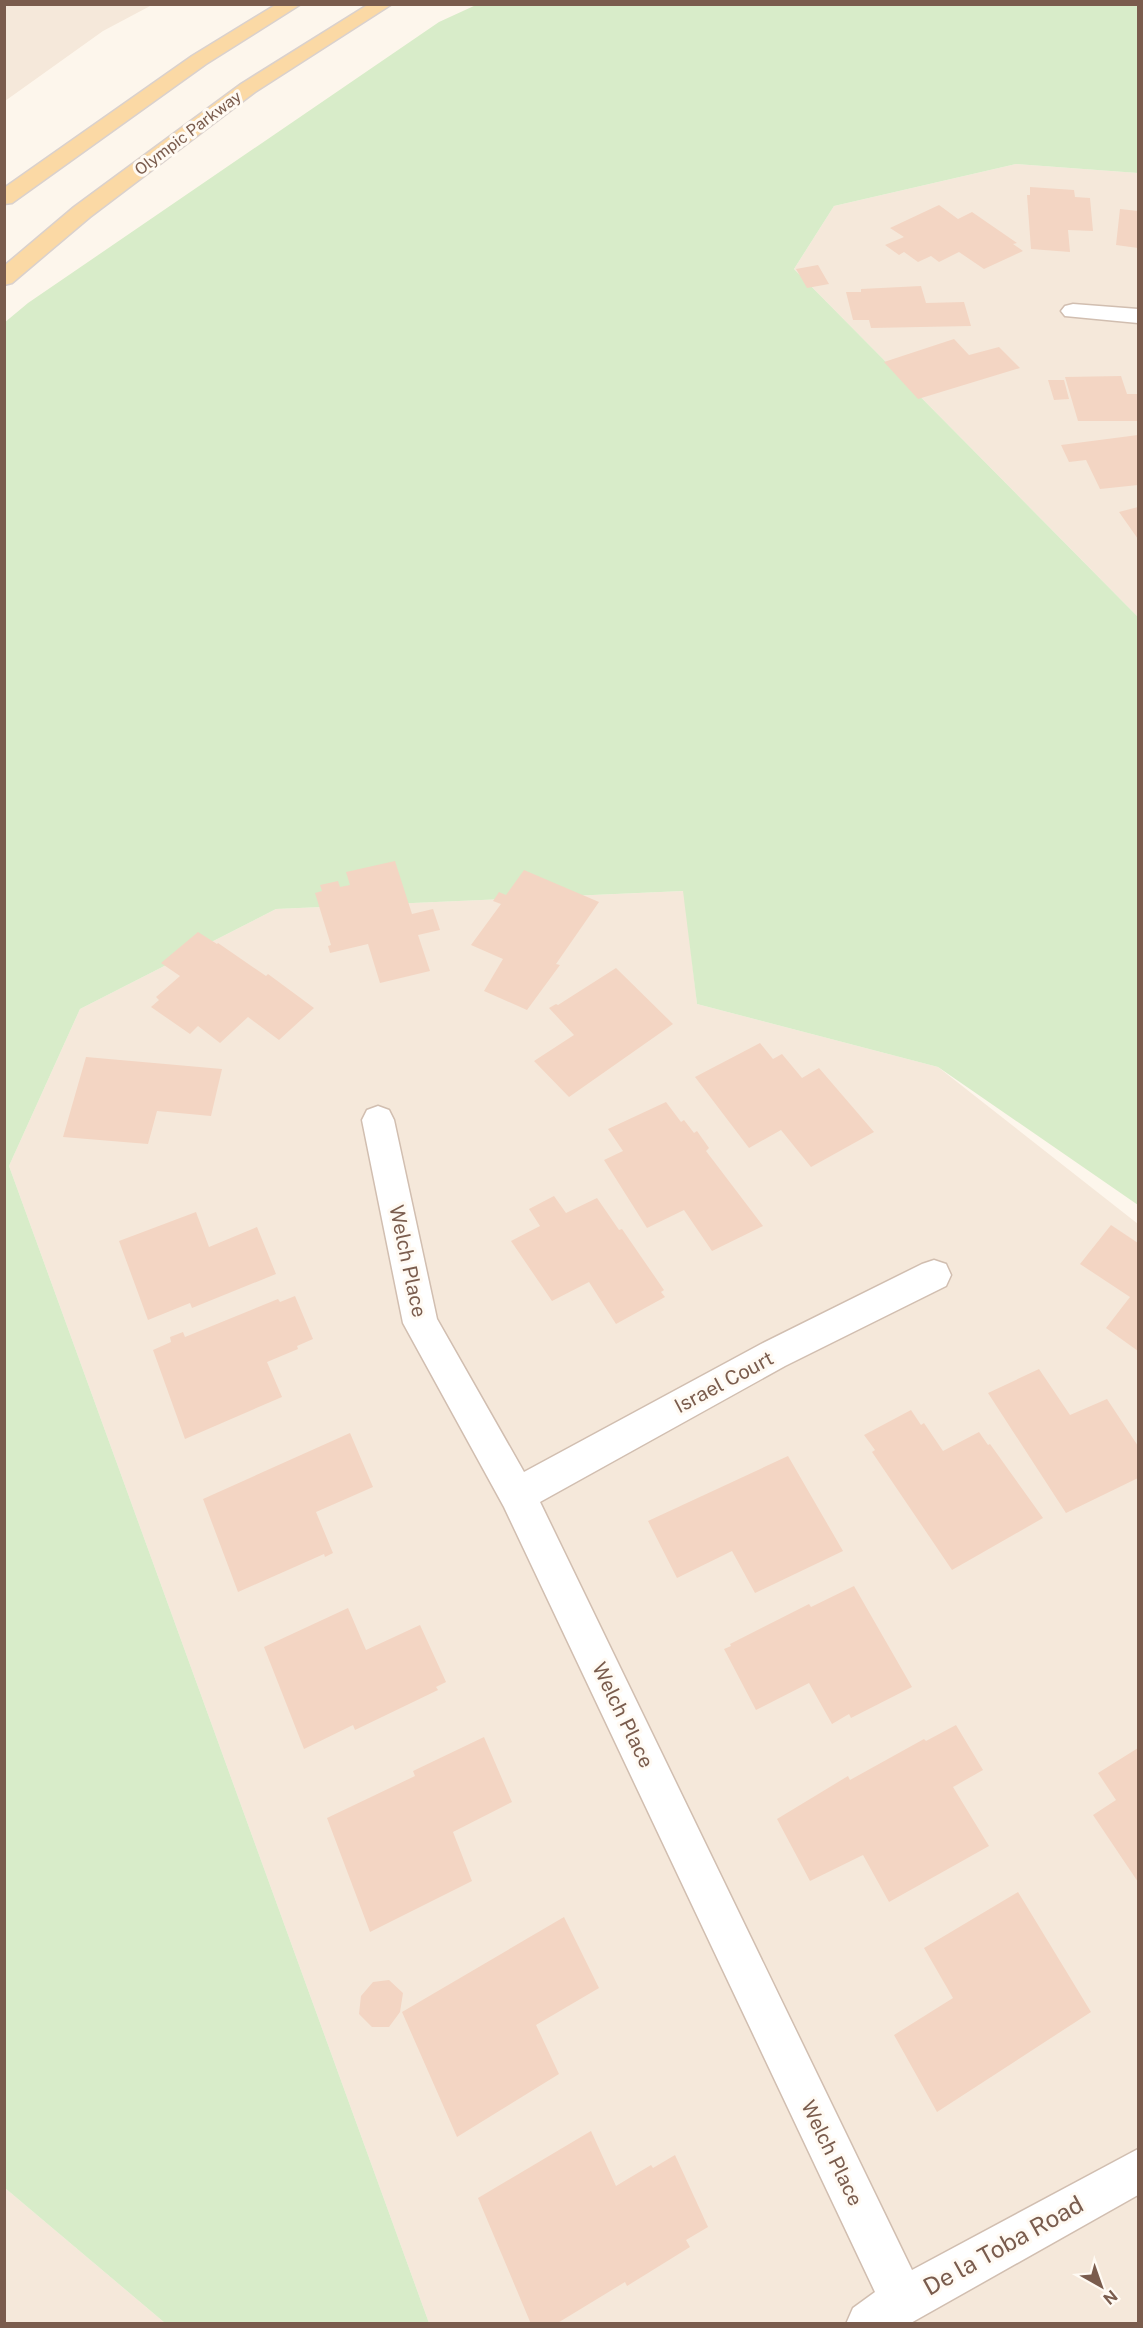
<svg xmlns="http://www.w3.org/2000/svg" width="1143" height="2328" font-family="'Public Sans',sans-serif">
	<rect width="100%" height="100%" fill="#fdf6ec"/>
	<path fill="#f5e8da" d="M5 4H152V5L103 31 5 101Z
		M1016 164 1138 173V617L794 269 834 206Z
		M684 891 697 1004 938 1067 1138 1224V2323H429L9 1166 80 1009 276 909Z
		M5 2188 165 2323H5Z"/>
	<path fill="#d8ecc9" d="M476 5H1138V173L1016 164 834 206 794 269 1138 617V1205L938 1067 697 1004 683 891 276 909 80 1009 9 1166 429 2323H165L5 2188 4 323 28 303 439 22Z"/>
	<path fill="#f3d5c3" d="M1030 187 1074 190 1075 197 1090 198 1093 231 1068 230 1070 252 1031 249 1027 195H1030Z
		M939 205 958 219 972 212 1017 243 1013 244 1023 251 984 269 959 252 939 262 931 256 918 262 904 252 899 255 885 245 904 237 890 228Z
		M1120 209 1138 211V248L1116 245Z
		M818 265 829 284 807 288 796 269Z
		M921 286 926 303 964 302 971 326 871 328 869 320H853L846 292H861V289Z
		M954 339 969 355 999 347 1020 368 918 399 884 362Z
		M1121 376 1127 394H1138V421H1078L1065 377Z
		M1048 380H1064L1069 399 1054 400Z
		M1138 435V485L1100 489 1086 460 1069 462 1061 445Z
		M1138 507V539L1119 512Z
		M395 861 412 914 433 909 440 930 418 935 430 971 380 983 368 944 330 953 328 946 331 945 315 893 322 891 320 885 338 881 340 887 350 885 346 872Z
		M524 870 599 902 556 964 560 965 527 1010 484 991 503 959 471 945 501 904 493 901 499 892 506 895Z
		M198 932 217 944 218 943 266 976 268 974 314 1008 279 1040 248 1017 220 1043 198 1026 190 1034 151 1007 159 1000 156 997 180 976 161 963Z
		M616 968 673 1024 569 1097 534 1061 574 1035 549 1008 556 1004 558 1005Z
		M760 1043 773 1059 782 1054 802 1078 819 1068 874 1132 811 1167 781 1130 749 1148 695 1077Z
		M86 1057 222 1069 211 1116 157 1111 148 1144 63 1137Z
		M666 1102 681 1122 684 1120 694 1133 697 1131 709 1148 706 1151 763 1226 712 1251 684 1210 647 1228 604 1160 623 1151 608 1129Z
		M554 1196 566 1213 597 1198 619 1230 622 1229 664 1290 661 1292 665 1297 616 1324 589 1282 552 1301 511 1241 540 1226 529 1209Z
		M196 1212 209 1247 257 1227 276 1274 192 1308 190 1303 148 1320 119 1241Z
		M1111 1225 1138 1243V1351L1106 1328 1130 1297 1080 1264Z
		M295 1296 313 1339 297 1346 298 1349 267 1362 282 1397 185 1439 153 1350 171 1342 170 1337 183 1332 185 1337 278 1299 280 1302Z
		M1039 1369 1070 1415 1107 1399 1138 1446V1478L1066 1513 988 1393Z
		M911 1410 921 1425 924 1423 943 1451 979 1432 988 1445 990 1444 1043 1518 952 1570 872 1452 875 1450 864 1435Z
		M350 1433 373 1487 316 1512 333 1553 325 1557 324 1554 238 1592 203 1499Z
		M788 1456 843 1551 755 1593 732 1551 677 1578 648 1521Z
		M854 1586 912 1687 851 1718 849 1714 832 1724 809 1683 756 1710 724 1649 731 1646 730 1644 809 1604 811 1607Z
		M348 1608 366 1650 420 1625 446 1682 436 1687 438 1690 355 1730 353 1725 304 1749 264 1647Z
		M956 1725 983 1770 953 1787 989 1846 889 1902 863 1855 810 1881 777 1819 848 1776 850 1780 924 1739 926 1741Z
		M484 1737 512 1802 453 1832 472 1881 370 1932 327 1818 415 1776 413 1771Z
		M1138 1748V1882L1093 1815 1116 1800 1098 1773Z
		M1018 1892 1091 2012 937 2112 894 2035 953 1998 924 1948Z
		M564 1917 599 1988 536 2025 559 2074 457 2137 402 2012Z
		M389 1980 403 1993 400 2012 389 2027H372L359 2014 361 1996 373 1982Z
		M591 2131 616 2186 651 2165 653 2168 675 2155 708 2227 686 2240 690 2247 627 2286 625 2282 556 2324H531L478 2198Z"/>
	<g fill="none" stroke-linecap="round" stroke-linejoin="round">
		<g stroke="#d1beb0" stroke-width="3">
			<path id="minor" d="M1073 304 1138 309V323L1065 316 1061 311 1065 306Z
				M378 1106 389 1110 394 1120 437 1319 524 1472 761 1344 922 1264 934 1260 946 1264 951 1275 946 1286 785 1366 540 1502 912 2270 1138 2149V2195L909 2324H846L853 2308 875 2292 504 1507 403 1323 362 1120 367 1110Z"/>
		</g>
		<g stroke="#dad1cd" stroke-width="3">
			<path id="major" d="M277 4H301L206 64 12 203 4 204V188L192 56Z
				M369 4H392L255 92 90 217 12 283 4 285V266L74 207 241 84Z"/>
		</g>
		<use href="#minor" fill="#fff" fill-rule="evenodd"/>
		<use href="#major" fill="#fbd9a5" fill-rule="evenodd"/>
	</g>
	<g text-anchor="middle" dominant-baseline="central" stroke-width="6" stroke-linejoin="round" paint-order="stroke">
		<g font-size="16" fill="#7a5c4d" stroke="#fffaf3">
			<text transform="translate(188 133) rotate(-37)">Olympic Parkway</text>
		</g>
		<g font-size="20" fill="#7a5c4d" stroke="#fffaf3">
			<text transform="translate(408 1261) rotate(78)">Welch Place</text>
			<text transform="translate(724 1382) rotate(-28)">Israel Court</text>
			<text transform="translate(623 1715) rotate(64)">Welch Place</text>
			<text transform="translate(832 2153) rotate(64)">Welch Place</text>
		</g>
		<g font-size="24" fill="#7a5c4d" stroke="#fffaf3">
			<text transform="translate(1003 2245) rotate(-29)">De la Toba Road</text>
		</g>
	</g>
	<rect width="1143" height="2328" fill="none" stroke="#7a5c4d" stroke-width="12"/>
	<g transform="translate(1101 2286) rotate(140)" stroke="#fffaf3" stroke-width="4.5" paint-order="stroke">
	<path d="M0-4.5L10 22L0 15L-10 22Z" fill="#7a5c4d"/>
	<text y="-9" font-size="16" font-weight="bold" text-anchor="middle" fill="#7a5c4d">N</text>
	</g>
</svg>
